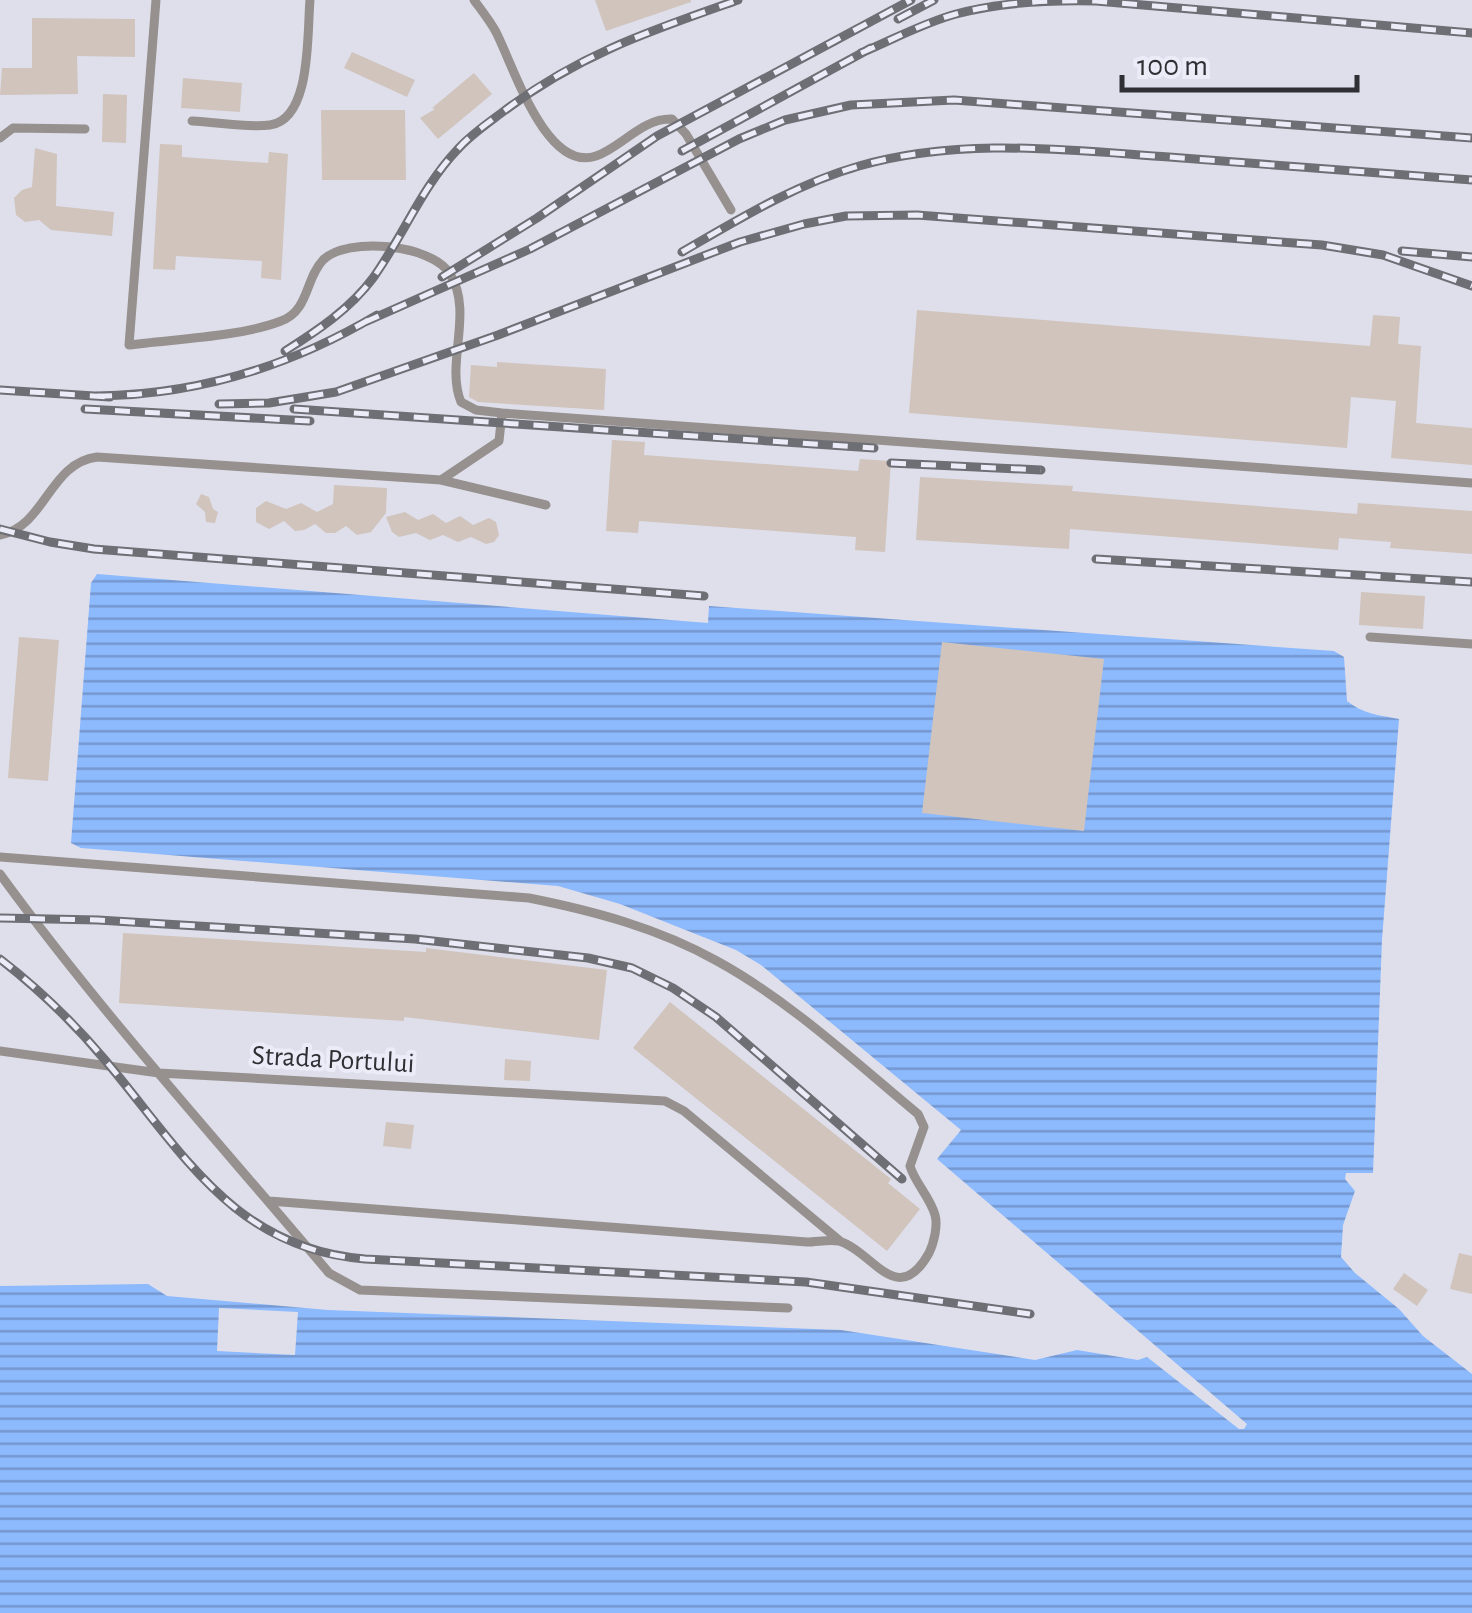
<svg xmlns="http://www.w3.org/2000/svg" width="1472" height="1613" font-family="'Alegreya Sans',sans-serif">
	<defs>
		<pattern id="water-rules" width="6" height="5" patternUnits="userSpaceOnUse" patternTransform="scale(2.5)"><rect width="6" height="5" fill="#8db9fd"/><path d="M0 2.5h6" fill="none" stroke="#7497ce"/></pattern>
	</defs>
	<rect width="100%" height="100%" fill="#dedfeb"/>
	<path fill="url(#water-rules)" d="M97 574 708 623 709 606 1334 651 1344 657 1347 701C1361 713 1381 716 1399 719L1382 940 1373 1173H1346L1345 1179 1355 1191 1343 1225 1341 1257 1355 1273 1399 1309 1423 1336 1472 1374V1613H0V1286L148 1284 167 1296 328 1310 841 1330 1035 1360 1077 1350 1138 1360 1147 1357 1239 1429H1244L1247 1424 937 1159 961 1130 761 965 736 950 620 904 558 886 81 848 71 843 91 583Z"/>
	<path fill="#dedfeb" d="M219 1308 298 1312 295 1355 217 1351Z"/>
	<path fill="#d0c4bd" d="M595 0H691V2L606 31Z
		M32 18 135 19V57L77 56 78 94 0 95 2 68H32Z
		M352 52 415 80 407 97 344 68Z
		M474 73 492 94 438 139 420 118 435 109 432 108Z
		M183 78 242 83 240 112 181 108Z
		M103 94 127 95 126 143 102 142Z
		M321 110H405L406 180H322Z
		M160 144 182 145V157L268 163 269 152 288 154 281 280 261 278 262 261 176 256 175 270 153 269Z
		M35 148 57 154 56 206 114 212 112 236 51 230 39 220 25 222 16 215 14 198 22 190 32 187Z
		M917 310 1370 346 1373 315 1400 317 1398 344 1421 346 1416 423 1472 428V465L1391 458 1396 401 1351 397 1347 448 909 413Z
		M497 362 606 369 604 410 478 402 469 397 471 365 497 367Z
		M612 440 645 442 644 455 858 471 860 459 891 461 885 552 855 550 856 537 639 521 638 533 606 531Z
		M920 477 1073 486 1072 491 1357 514 1358 503 1472 511V554L1390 548 1391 542 1339 538 1338 550 1070 529 1069 549 916 540Z
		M334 485 387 488 386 513 371 532 357 535 346 526 335 533H326L315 524 304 530 295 531 284 521 269 529 256 522V508L266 501 286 509 301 503 317 512 333 504Z
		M201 494 209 497 213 509 218 512 215 523 206 522 205 512 196 504Z
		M405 512 418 520 433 514 446 523 460 516 473 525 489 518 496 522 499 535 494 542 486 544 471 537 458 542 443 535 430 540 416 533 399 537 392 532 386 517Z
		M1361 592 1425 596 1423 629 1359 625Z
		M19 637 59 640 48 781 8 778Z
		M942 642 1104 659 1084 831 922 813Z
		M123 933 426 952V948L607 970 599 1040 404 1017V1021L119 1003Z
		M670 1002 891 1179 888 1183 920 1209 887 1251 633 1048Z
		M505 1059 531 1061 530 1081 504 1080Z
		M386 1122 414 1125 411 1149 383 1146Z
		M1459 1253 1472 1256V1294L1450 1289Z
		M1404 1273 1428 1290 1417 1306 1393 1289Z"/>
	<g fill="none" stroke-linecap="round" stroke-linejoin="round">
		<path stroke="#96918e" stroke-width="9" d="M156 0 129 345C174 339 240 337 281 321 309 311 305 279 323 260 347 236 432 244 450 274 474 312 445 364 461 402L476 410 502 413 499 441 441 480
			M474 0C482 11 490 21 496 32 513 65 546 173 596 156 622 147 642 118 672 119L686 134 731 210
			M192 121C217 122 246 128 270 125 312 119 307 32 310 0
			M0 138 13 128 85 129
			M502 413 1472 483
			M0 535C46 526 49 463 97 457L441 480 546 505
			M1370 637 1472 644
			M0 857 529 898C594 911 658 928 717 961 790 1001 854 1061 918 1114L924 1127 910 1166C915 1183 930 1197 935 1215 938 1225 934 1243 929 1253 897 1310 873 1251 839 1241 830 1239 817 1242 807 1242L269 1201
			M0 874C101 1013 218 1141 329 1273L360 1290 788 1308
			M0 1051 159 1073 665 1101 684 1111 840 1241"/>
		<g stroke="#6e6e75" stroke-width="9">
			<path id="rail" d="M898 19 934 0
				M861 53C892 40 923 23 956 14 1001 2 1050 0 1096 1L1472 33
				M682 151 871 48
				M1402 251 1472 257
				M682 252C739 219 796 184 859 166 960 137 1066 150 1169 157 1270 165 1371 172 1472 180
				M442 277 537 218 657 136 911 0
				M365 322 530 249 739 139 785 120 851 105 954 100 1472 138
				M285 351C317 331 350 309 373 278 403 236 422 187 457 150 470 135 488 123 504 111 580 54 650 31 738 0
				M0 390 110 397
				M97 396C197 395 291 366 377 315
				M219 404 269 403 336 392 498 335 740 242 804 224 846 216 917 215 1322 245 1383 255 1472 286
				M85 409 310 421
				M294 409 874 448
				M891 463 1041 470
				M0 529 50 542 94 549 704 596
				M1096 559 1472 582
				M0 918 98 920 415 939 588 958 632 968 673 988 716 1017 902 1179
				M0 959C39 989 74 1023 105 1060 182 1151 234 1249 365 1259L806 1282 1030 1314"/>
		</g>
		<use href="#rail" stroke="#ebecf8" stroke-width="5" stroke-dasharray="15" stroke-linecap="butt"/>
	</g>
	<g text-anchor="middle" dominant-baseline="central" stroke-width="8" stroke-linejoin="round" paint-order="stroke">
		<g font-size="28" fill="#2f2f34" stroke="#ebecf8">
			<text transform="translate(333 1060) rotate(3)">Strada Portului</text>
		</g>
	</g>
	<path d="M1122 75v15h235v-15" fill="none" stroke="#2f2f34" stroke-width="5"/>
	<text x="1137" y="75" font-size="30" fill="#2f2f34" stroke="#ebecf8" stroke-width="8" paint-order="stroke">100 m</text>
</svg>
